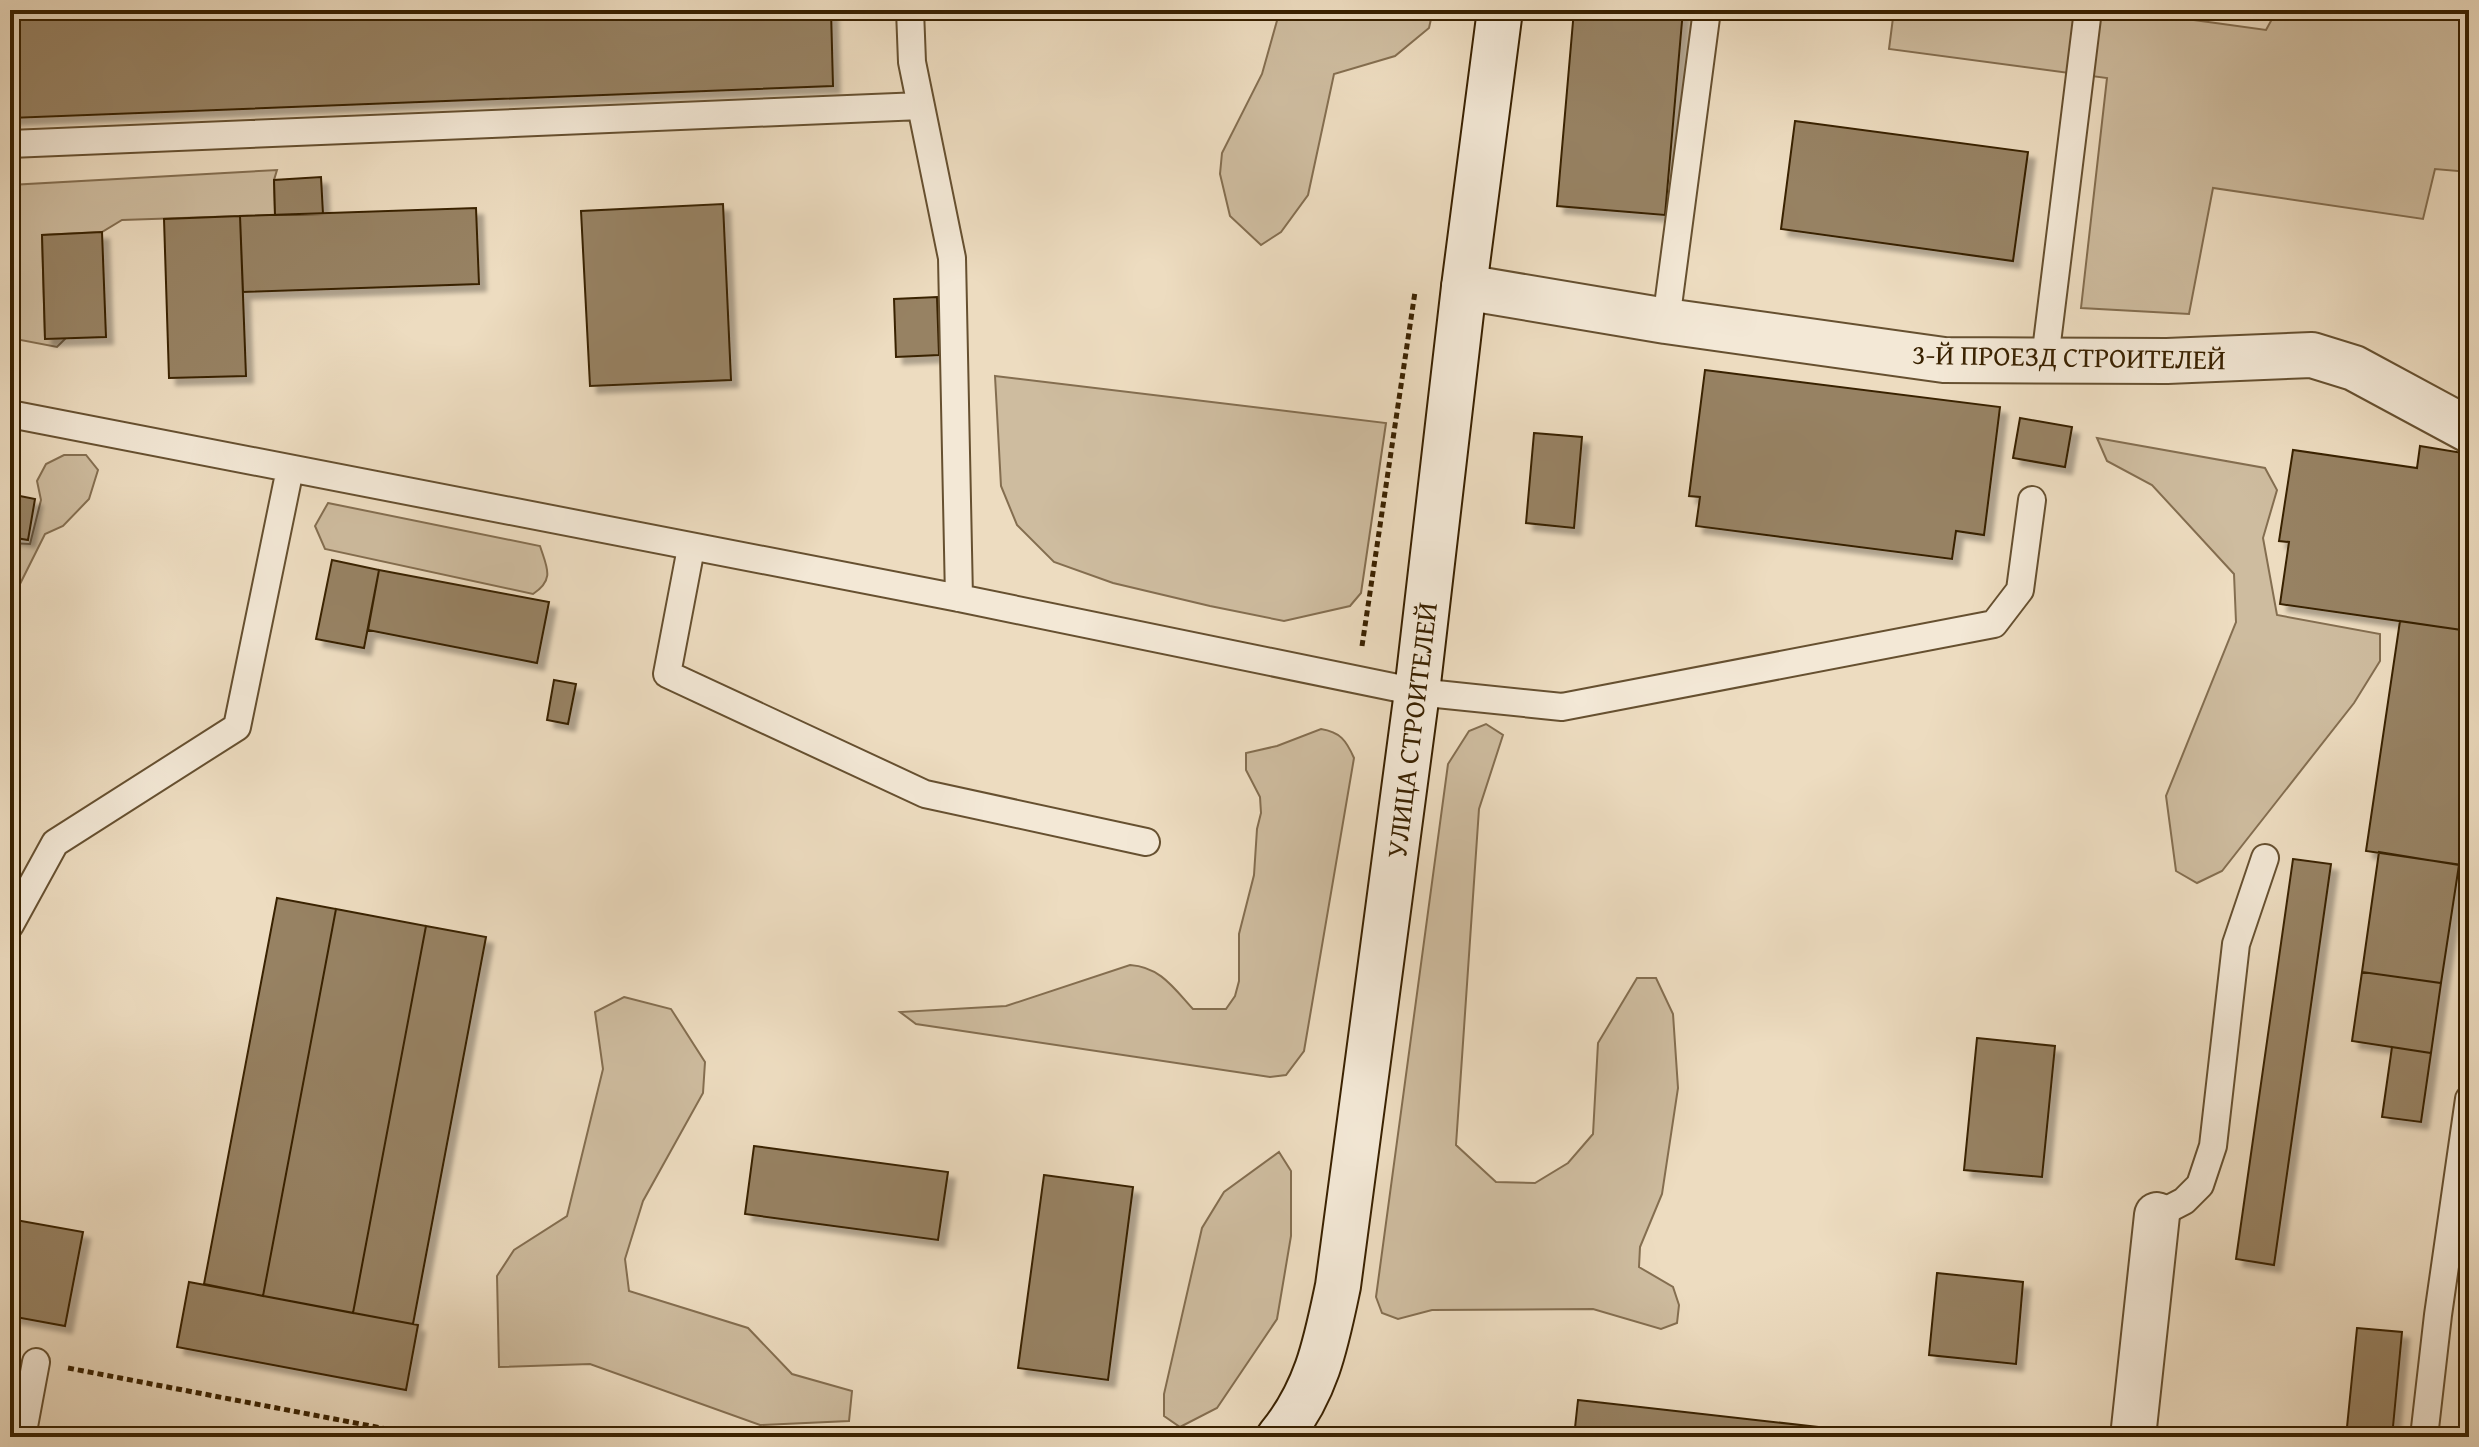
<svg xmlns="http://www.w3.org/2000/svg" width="2479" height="1447" font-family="'Gentium Book Plus',serif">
	<defs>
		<filter id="shadow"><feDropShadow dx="7" dy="7" stdDeviation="2" flood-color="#0004"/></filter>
	</defs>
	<rect width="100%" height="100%" fill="#eddcc0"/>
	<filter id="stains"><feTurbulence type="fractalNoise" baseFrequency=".0025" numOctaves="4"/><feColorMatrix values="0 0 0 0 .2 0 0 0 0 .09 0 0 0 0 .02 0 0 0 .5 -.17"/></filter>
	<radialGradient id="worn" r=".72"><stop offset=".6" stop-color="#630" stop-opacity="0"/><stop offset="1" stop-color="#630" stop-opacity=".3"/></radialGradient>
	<path fill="#cebc9f" stroke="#846e50" stroke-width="2" d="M1280 10H1433L1429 28 1395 56 1334 74 1308 195 1281 232 1261 245 1230 216 1220 174 1222 153 1262 74Z
		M1894 10H2157L2158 15 2266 30 2277 10H2469V172L2435 169 2423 219 2213 188 2189 314 2081 308 2107 78 1889 49Z
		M277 170 274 180 275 215 122 220 102 232 42 235 45 338H66L57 347 10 338V185Z
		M995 376 1386 423 1361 593 1350 606 1284 621 1210 606 1113 583 1054 562 1017 525 1001 486Z
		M2097 438 2265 468 2277 490 2263 538 2277 615 2380 634V661L2354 703 2222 871 2197 883 2176 871 2166 796 2236 622 2234 574 2152 485 2107 461Z
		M64 455H86L98 470 89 499 63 526 45 534 10 604V543L30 544 41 500 37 481 46 464Z
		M328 503 540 546C547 568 555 579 533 594L325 549 315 526Z
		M1486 724 1503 735 1479 809 1456 1145 1496 1182 1535 1183 1568 1163 1593 1134 1598 1043 1637 978H1656L1673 1014 1678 1088 1662 1194 1640 1247 1639 1267 1673 1287 1679 1305 1677 1323 1661 1329 1593 1309 1432 1310 1398 1319 1382 1313 1376 1297 1448 764 1469 731Z
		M1321 729C1340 732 1346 740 1354 758L1304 1051 1286 1075 1270 1077 916 1024 900 1012 1006 1006 1130 965C1160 967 1173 987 1193 1009H1226L1235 996 1239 981V934L1254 875 1257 829 1261 813 1260 797 1246 770V753L1277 746Z
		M624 997 671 1009 705 1062 703 1093 643 1201 625 1259 629 1291 748 1328 792 1374 852 1391 849 1421 760 1425 590 1364 499 1367 497 1276 514 1250 567 1216 603 1069 595 1012Z
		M1279 1152 1291 1171V1236L1277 1319 1217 1408 1180 1427 1164 1416V1394L1202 1228 1224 1192Z"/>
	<path fill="#978264" stroke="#392100" stroke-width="2" filter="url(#shadow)" d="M10 10H831L833 86 10 118Z
		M1574 10H1683L1665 215 1557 206Z
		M1795 121 2028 152 2013 261 1781 229Z
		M321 177 323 214 275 215 274 180Z
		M723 204 731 380 590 386 581 211Z
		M476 208 479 284 243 292 240 216Z
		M240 216 246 376 169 378 164 219Z
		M102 232 106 337 45 339 42 235Z
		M937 297 939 355 896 357 894 299Z
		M1705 370 2000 407 1984 535 1956 531 1952 559 1696 526 1700 497 1689 496Z
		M2020 418 2072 427 2065 467 2013 458Z
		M1534 433 1582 437 1574 528 1526 523Z
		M2420 446 2469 454V631L2280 604 2289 542 2279 541 2293 450 2417 468Z
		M10 494 35 499 28 540 10 537Z
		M332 560 379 570 364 648 316 639Z
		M379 570 549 602 537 663 368 630Z
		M2400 621 2469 631V866L2366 851Z
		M554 680 576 684 568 724 547 720Z
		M2379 852 2459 865 2441 983 2362 972Z
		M2293 859 2331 864 2274 1265 2236 1259Z
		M277 898 336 909 263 1296 204 1284Z
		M336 909 426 926 353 1313 263 1296Z
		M426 926 486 937 413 1324 353 1313Z
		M2362 972 2441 983 2431 1053 2352 1041Z
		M1977 1038 2055 1046 2042 1177 1964 1170Z
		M2392 1047 2431 1053 2421 1122 2382 1117Z
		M754 1146 948 1172 938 1240 745 1214Z
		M1044 1175 1133 1187 1108 1380 1018 1368Z
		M10 1219 83 1232 65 1326 10 1316Z
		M1937 1273 2023 1282 2016 1364 1929 1355Z
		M189 1282 418 1325 406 1390 177 1347Z
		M2357 1328 2402 1332 2392 1437H2346Z
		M1578 1400 1872 1433 1871 1437H1574Z"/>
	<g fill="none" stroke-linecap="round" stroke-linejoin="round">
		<g stroke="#665030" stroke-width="30">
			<path id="service" d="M910 10 912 62 952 258 959 598
				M10 144 921 106
				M1666 321 1707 10
				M2045 359 2088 10
				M10 414 959 598 1417 692 1562 707 1994 624 2020 590 2032 500
				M691 548 667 674 925 794 1146 842
				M10 925 55 843 237 727 290 469
				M2157 1215 2184 1201 2200 1185 2213 1146 2236 944 2265 858
				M22 1437 36 1362
				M2424 1437 2438 1315 2469 1099"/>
		</g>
		<g stroke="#665030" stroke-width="48">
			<path id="minor" d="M1464 287 1666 321 1944 360 2167 361 2312 355 2354 368 2469 430
				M2133 1437 2157 1215"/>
		</g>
		<g stroke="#392100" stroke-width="48">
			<path id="secondary" d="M1279 1437C1317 1391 1326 1343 1338 1286L1417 692 1464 287 1500 10"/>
		</g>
		<path stroke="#392100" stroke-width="5" stroke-dasharray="6 4" stroke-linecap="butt" d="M1362 646 1415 292
			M68 1368 397 1431"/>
		<use href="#service" stroke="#f3e8d6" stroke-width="26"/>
		<use href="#minor" stroke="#f3e8d6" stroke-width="44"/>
		<use href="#secondary" stroke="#f3e8d6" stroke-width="44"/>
	</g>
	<g text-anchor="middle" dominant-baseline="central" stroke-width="7" stroke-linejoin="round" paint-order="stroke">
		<g font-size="28" fill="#392100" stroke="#f3e8d6">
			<text transform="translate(2069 356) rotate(1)">3-Й ПРОЕЗД СТРОИТЕЛЕЙ</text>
			<text transform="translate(1411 730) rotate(-83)">УЛИЦА СТРОИТЕЛЕЙ</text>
		</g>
	</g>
	<rect width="2479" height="1447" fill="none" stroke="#eddcc0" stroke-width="40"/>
	<rect x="12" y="12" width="2455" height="1423" fill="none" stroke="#392100" stroke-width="4"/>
	<rect x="20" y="20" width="2439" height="1407" fill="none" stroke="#392100" stroke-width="2"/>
	<rect width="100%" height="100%" filter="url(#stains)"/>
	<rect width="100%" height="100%" fill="url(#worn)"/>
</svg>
